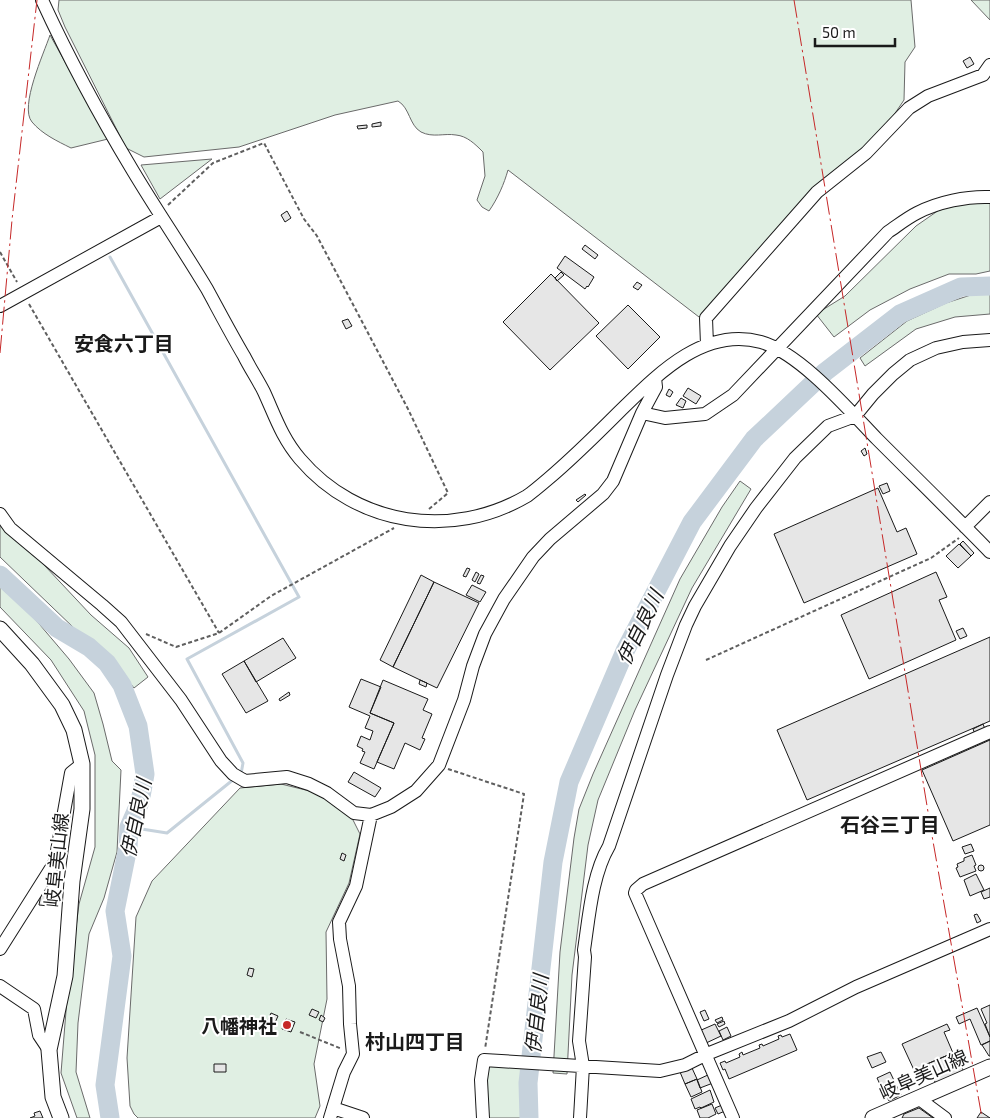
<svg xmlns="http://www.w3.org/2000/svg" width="990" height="1118" font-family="'Exo 2','Noto Sans JP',sans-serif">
	<rect width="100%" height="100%" fill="#fff"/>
	<path fill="#e0efe3" stroke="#6a6a6a" d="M59 0H911L915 47 905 62 904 100 881 134 699 317 508 170C504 184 498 198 489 211L482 207 477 200 485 176 483 152C475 144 467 136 456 135 444 133 433 138 421 132 409 125 410 108 398 101L335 115 239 147 144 157 126 148 65 27 58 10Z
		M971 0H990V20Z
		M50 35 108 139 71 148C57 141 42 134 32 122 19 107 44 53 50 35Z
		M212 159 160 199 141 165Z
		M968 202H990V271L976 274H949L910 289 870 310 834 337 816 314 845 296 916 226 939 210Z
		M977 293 990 294V314L955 317 916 329 865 366 860 358 907 321 946 303Z
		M740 481 751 489 692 588 635 710 598 800 588 845 572 975 567 1074 553 1073 560 952 574 838 579 809 593 774 680 579 722 507Z
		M0 523 30 550 91 615 129 648 148 677 134 688 109 657 76 630 0 557Z
		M0 587 29 612 69 659 94 693 103 724 112 761 121 770 117 852 104 898 89 934 78 1023 76 1072 90 1118H77L61 1073 67 999 79 904 95 847V755L84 711 51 660 0 607Z
		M281 784 322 794 353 820 360 834 349 883 326 932 327 999 314 1064 320 1106 315 1118H138L134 1114 130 1106 127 1058 136 917 152 881 240 788Z
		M492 1065H521L523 1118H488L486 1071Z"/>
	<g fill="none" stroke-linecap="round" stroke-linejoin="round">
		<path stroke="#c6d2dc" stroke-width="3" d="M110 257 299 597 187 659 243 763 241 774
			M129 827 167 833 234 779"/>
		<path stroke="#c6d2dc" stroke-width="19" d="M0 575 57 628 89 647 107 663 122 685 138 726 145 774 140 802 129 827 128 847 115 911 122 956 105 1085 110 1118
			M529 1118 528 1083 553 862 569 782 625 651 692 522 754 439 825 372 900 314 961 287 990 286"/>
	</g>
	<path fill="#e6e6e6" stroke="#1a1a1a" d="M970 57 974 64 967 68 963 61Z
		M381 122V126L372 127V124Z
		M367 125V128L358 129 357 126Z
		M287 211 291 218 285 222 281 215Z
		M585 245 598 255 595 259 582 249Z
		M565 256 594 277 588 287 587 286 585 289 557 268Z
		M561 272 564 275 557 281 555 278Z
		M551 274 599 323 550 370 503 322Z
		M637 282 642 285 638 290 633 287Z
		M628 305 660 337 628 369 596 336Z
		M348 319 352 326 346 329 342 321Z
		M688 388 701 396 696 404 683 396Z
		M669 389 673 392 670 397 666 395Z
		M681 398 686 401 683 408 676 405Z
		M865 448 867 454 864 456 861 451Z
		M887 483 890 491 883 494 879 486Z
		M878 488 897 532 906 528 917 554 804 603 774 534Z
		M585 494 586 495 578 502 576 500Z
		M963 541 974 553 971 556 960 544Z
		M959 544 971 556 958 568 946 556Z
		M467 568 470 569 466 577 463 576Z
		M476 572 479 574 475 582 472 580Z
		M936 572 947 597 939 600 956 640 869 679 841 615Z
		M421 575 434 582 393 667 380 660Z
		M481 575 484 576 480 584 477 583Z
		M434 582 479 603 437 688 393 667Z
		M472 585 486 592 480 602 466 595Z
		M963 628 967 636 960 639 956 631Z
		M990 637V721L807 800 777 730Z
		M283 638 296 658 256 682 244 661Z
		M244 661 268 701 246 713 222 674Z
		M361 679 381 687 370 713 394 723 374 769 360 763 365 752 362 751 363 749 357 746 361 736 370 740 373 731 365 728 370 716 349 707Z
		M383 680 428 699 423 710 432 714 422 738 425 739 420 750 405 743 394 769 377 762 394 723 370 713Z
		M420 680 427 683 426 687 419 684Z
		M289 692 290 695 280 701 279 699Z
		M983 724 985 729 975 734 973 729Z
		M990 740V825L953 841 922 770Z
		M354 772 381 788 375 797 348 782Z
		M971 844 974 851 965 854 962 847Z
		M342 853 346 855 344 861 340 859Z
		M972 855 976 865 974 866 976 871 960 877 956 868 958 867 957 864 964 861V858Z
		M978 868a3 3 0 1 1 6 0a3 3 0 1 1-6 0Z
		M976 874 984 890 970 896 964 880Z
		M990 888V897L984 899 981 892Z
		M42 889 51 891 49 906 39 905Z
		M977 914 981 921 977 923 974 915Z
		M249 968 254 969 252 977 247 975Z
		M990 1005V1037L985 1024 987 1023 981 1009Z
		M977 1008 990 1037V1041L981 1045 970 1019 959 1024 956 1017Z
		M312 1009 319 1012 316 1018 309 1015Z
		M705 1010 709 1019 704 1021 700 1012Z
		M271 1013 278 1016 274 1025 267 1022Z
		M321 1015 325 1018 323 1022 319 1020Z
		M722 1017 723 1020 717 1023 715 1020Z
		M286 1019 295 1022 291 1032 282 1029Z
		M724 1021 725 1024 719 1027 717 1024Z
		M715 1024 721 1036 704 1044 699 1031Z
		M947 1024 950 1030 944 1032 953 1053 927 1064 928 1066 914 1070 902 1044Z
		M727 1027 731 1036 723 1040 719 1031Z
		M790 1034 797 1050 729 1079 725 1069 723 1070 720 1063 725 1061 726 1063 740 1057 739 1054 742 1052 743 1055 760 1048 759 1045 762 1044 763 1046 779 1039 778 1036 781 1035 782 1037Z
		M990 1041V1056H989L982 1045Z
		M881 1052 886 1062 872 1068 867 1057Z
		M955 1052 964 1072 937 1083 935 1082 927 1064Z
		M214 1064H226V1072H214Z
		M692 1068 697 1079 685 1084 680 1072Z
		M890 1072 901 1095 889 1101 886 1095H885L877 1078Z
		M710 1074 713 1083 700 1088 697 1080Z
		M697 1079 702 1092 691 1097 685 1084Z
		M710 1090 714 1102 701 1108 700 1107 695 1109 691 1099Z
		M712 1104 716 1114 708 1118H700L697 1110Z
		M722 1105 725 1111 718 1114 715 1108Z
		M919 1108 933 1118H902L904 1114Z
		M40 1111 43 1118H30L35 1116 34 1113Z
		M981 1112 990 1118H977Z"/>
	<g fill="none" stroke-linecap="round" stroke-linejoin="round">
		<g stroke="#1a1a1a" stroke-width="14">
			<path id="minor" d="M42 0C69 59 100 116 133 171 157 211 183 249 207 289 219 311 231 334 244 356 250 368 258 380 264 392 275 416 282 438 300 459 357 526 452 540 527 496 534 491 541 485 548 479 573 458 596 435 619 412 656 376 703 326 761 342 800 353 849 410 877 439 915 477 953 514 990 552
				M0 306 161 217
				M707 345 706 318 817 192 866 153 909 108 928 96 983 75 990 65
				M642 413 665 418 705 414 733 395 888 232C897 226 907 218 917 213 938 202 967 196 990 197
				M0 514 10 528 102 605 121 622 181 700 221 761 233 774 245 781 287 777 309 784 327 793 354 813 371 815 391 807 416 791 439 765 464 700 473 666 485 634 504 599 533 557 550 539 603 494 613 481 642 413 656 387 655 378
				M965 527 990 502
				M0 949 55 862 71 773 82 764
				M0 986 34 1009 39 1035 49 1050
				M918 1098 945 1118
				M333 1108 363 1118
				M330 1118 344 1072 353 1054 350 1024 349 986 340 939 339 922 356 886 371 815
				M483 1118 481 1080 484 1060 660 1071 685 1065 707 1054 789 1021 856 987 990 929
				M580 1118 583 1066 579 1041 585 957 584 950C589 917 592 875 609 846L667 675 686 625 695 606 730 546 756 508 795 458 828 426 855 416 873 394 893 374 910 360 936 348 963 342 990 340
				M733 1118 635 893 636 890 643 884 990 732"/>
		</g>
		<g stroke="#1a1a1a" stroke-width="17">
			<path id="major" d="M0 629 32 664 62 705 74 730 82 764V809L72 881 65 976 49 1050 53 1097 61 1118
				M873 1118 990 1067"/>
		</g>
		<path stroke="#5f5f5f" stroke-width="2" stroke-dasharray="4 2.5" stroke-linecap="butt" d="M168 205 213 163 264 143 304 219 317 236 408 409 448 493 429 509
			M0 252 17 282
			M29 304 219 633
			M146 634 176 647 219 633 271 596 394 528
			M706 660 931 558 959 538
			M448 769 524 794 485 1049
			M300 1032 342 1049"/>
		<use href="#minor" stroke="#fff" stroke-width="12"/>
		<use href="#major" stroke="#fff" stroke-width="15"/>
		<path stroke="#c62828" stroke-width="1" stroke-dasharray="18 4 2.5 4" stroke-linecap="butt" d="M794 0 931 830 982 1118
			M0 353 12 220 37 0"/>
	</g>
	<circle fill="#c62828" stroke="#fff" stroke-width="2" cx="287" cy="1025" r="5"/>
	<g text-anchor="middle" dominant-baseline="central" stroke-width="4" stroke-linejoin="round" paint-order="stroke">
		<g font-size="19" fill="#1a1a1a" stroke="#fff">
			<text transform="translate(56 860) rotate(-84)">岐阜美山線</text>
			<text transform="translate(923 1074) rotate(-24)">岐阜美山線</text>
		</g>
		<g font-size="19" font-weight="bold" fill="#1a1a1a" stroke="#fff" text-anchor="end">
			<text x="277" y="1025">八幡神社</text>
		</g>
		<g font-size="20" font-weight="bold" fill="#1a1a1a" stroke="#fff">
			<text x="124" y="343">安食六丁目</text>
			<text x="890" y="824">石谷三丁目</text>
			<text x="415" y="1041">村山四丁目</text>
		</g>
		<g font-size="20" font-style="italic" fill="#1a1a1a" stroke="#fff">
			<text transform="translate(639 627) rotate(-64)">伊自良川</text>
			<text transform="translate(135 818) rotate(-78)">伊自良川</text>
			<text transform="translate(536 1014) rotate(-84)">伊自良川</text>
		</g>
	</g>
	<path d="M815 38v8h80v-8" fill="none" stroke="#1a1a1a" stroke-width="2.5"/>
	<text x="822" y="38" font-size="15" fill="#1a1a1a" stroke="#ffffff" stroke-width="4" paint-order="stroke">50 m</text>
</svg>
